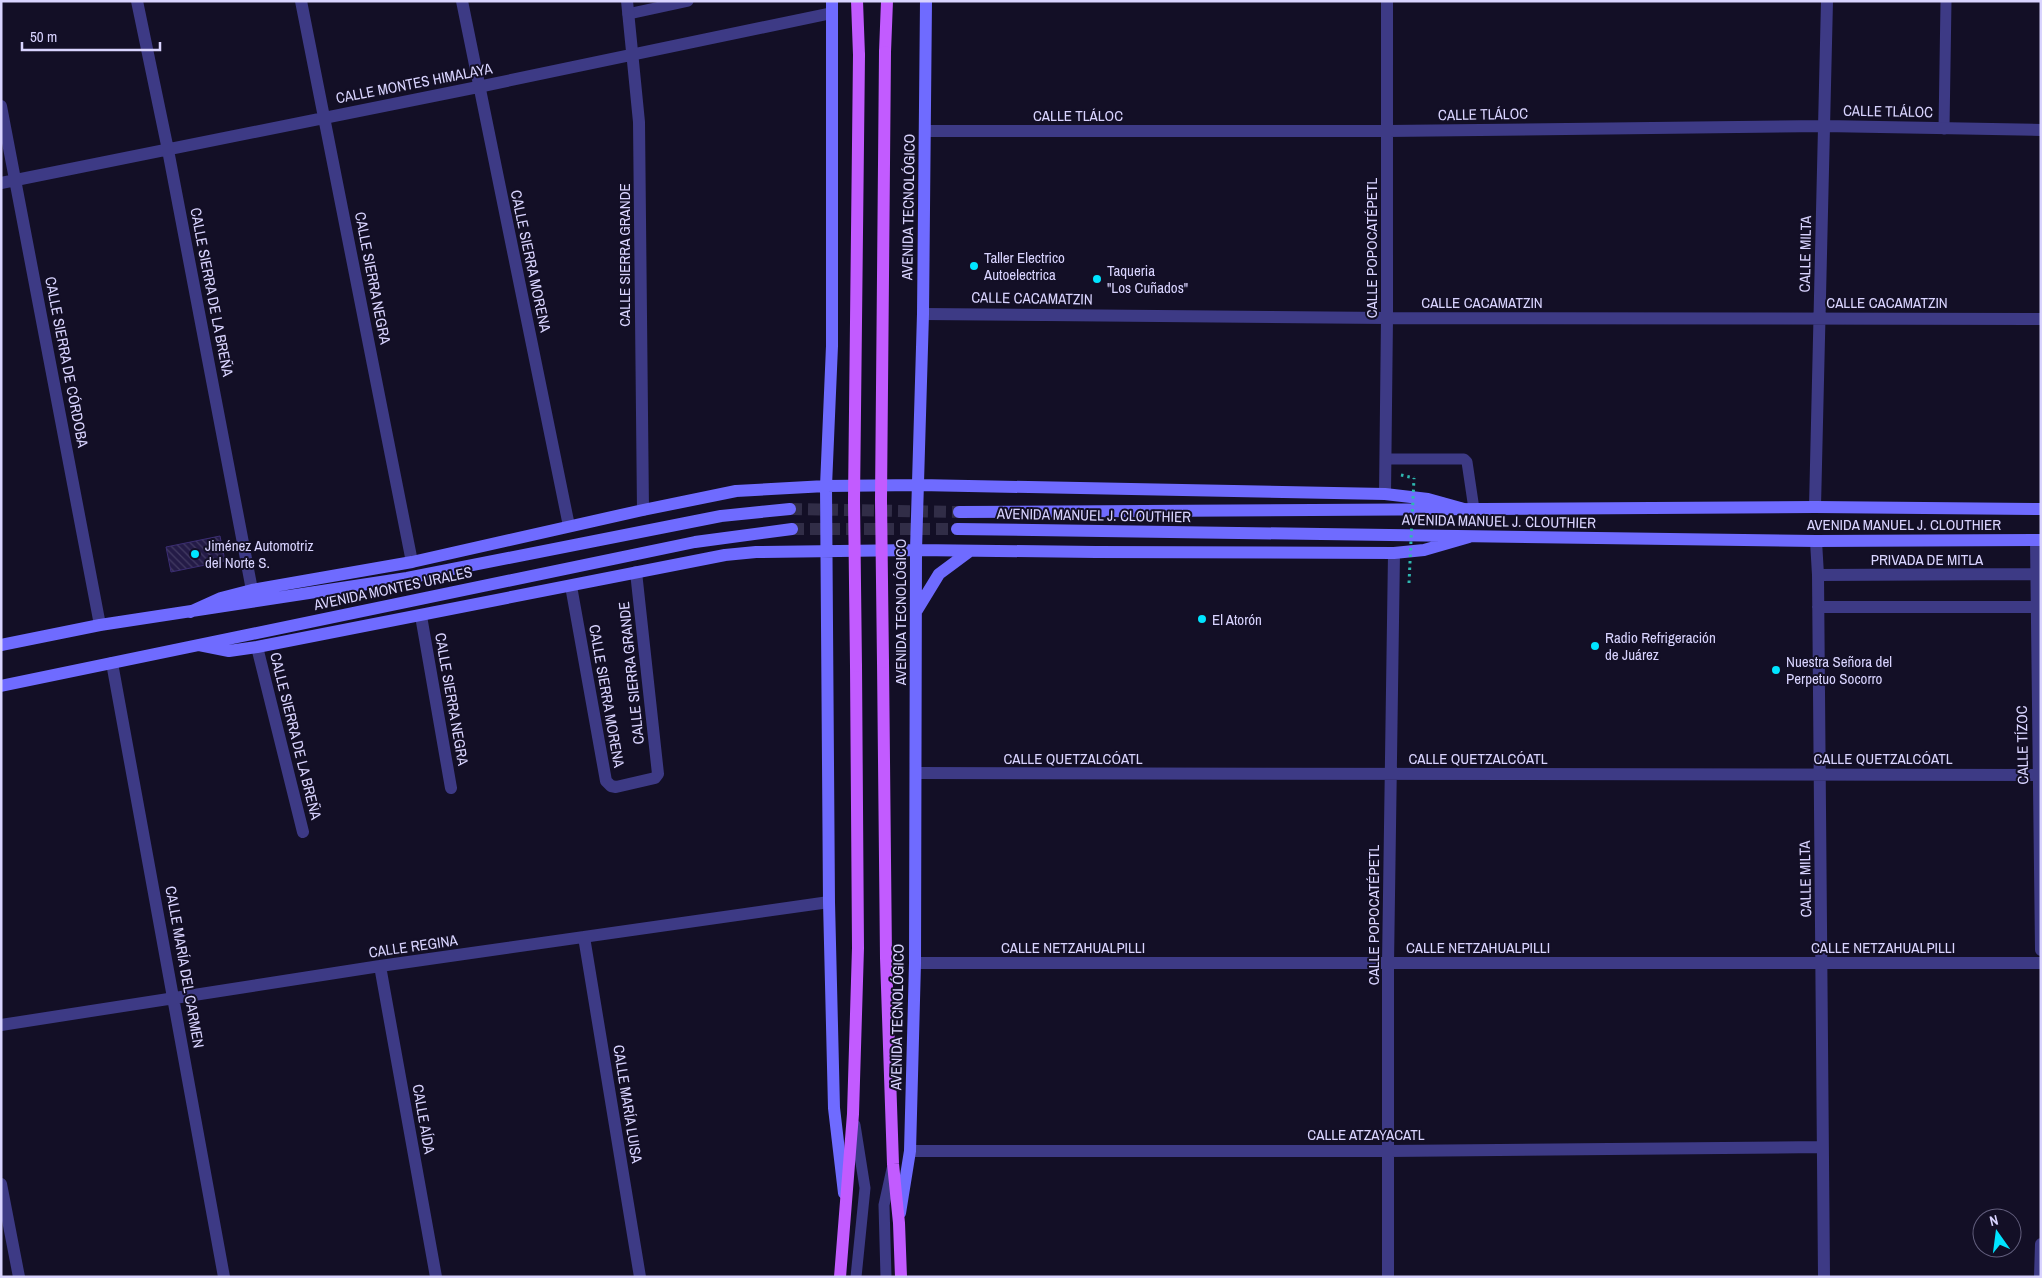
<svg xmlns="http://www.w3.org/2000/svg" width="2042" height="1278" font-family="'Archivo Narrow',sans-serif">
	<defs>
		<pattern id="building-back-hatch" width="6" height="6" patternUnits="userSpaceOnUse" patternTransform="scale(1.25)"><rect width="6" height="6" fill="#241b47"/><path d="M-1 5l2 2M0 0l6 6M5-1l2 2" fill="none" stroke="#433b63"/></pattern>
	</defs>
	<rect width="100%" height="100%" fill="#130f26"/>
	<path fill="url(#building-back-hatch)" stroke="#3b2d73" d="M220 536 225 561 171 572 166 547Z"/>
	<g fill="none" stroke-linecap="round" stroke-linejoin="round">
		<path stroke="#312d47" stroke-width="12" stroke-dasharray="12 6" stroke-linecap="butt" d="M790 509 959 512
			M792 529H957"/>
		<path stroke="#2fb8b0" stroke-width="3" stroke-dasharray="2.5 4" stroke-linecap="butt" d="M1401 475 1414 478"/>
		<path stroke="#3d3a85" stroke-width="11" d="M628 14 688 1
			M1944 129 1946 1
			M1386 459H1464L1467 462 1474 509
			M855 1125 865 1188 856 1277
			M886 1277 884 1205 892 1169"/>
		<path stroke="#3d3a85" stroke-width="12" d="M137 1 168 150 252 590
			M301 1 412 562
			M462 1 569 526
			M627 1 639 122 643 510
			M1 106 100 625
			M925 131H1388L1824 126 2041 130
			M1 183 478 87 832 13
			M923 314 1387 318 2041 319
			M1385 494 1387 318V1
			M1815 507 1827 1
			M2036 540 2041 950
			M1816 541 1818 575 1824 1277
			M1818 575 2036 574
			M571 586 606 781 611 786 616 787 655 778 658 774 636 572
			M1818 607H2035
			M421 616 451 788
			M257 647 303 832
			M112 663 224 1277
			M916 773 2041 775
			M584 937 640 1277
			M915 963H2041
			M380 966 436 1277
			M1 1025 380 966 829 902
			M910 1151H1389L1822 1147
			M1 1184 19 1277
			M1388 1277V964L1394 553
			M2040 1277 2041 1244"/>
		<path stroke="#6f6bff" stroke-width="12" d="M832 1V346L826 486 829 902 834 1108 844 1193
			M959 512 1815 507 2041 509
			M957 529 1816 541 2041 540
			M917 610 939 574 970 551
			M190 612 221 598 252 590 412 562 643 510 736 491 826 486 919 485 1385 494 1428 499 1464 509
			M1 645 100 625 407 578 721 516 790 509
			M199 645 229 651 257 647 725 555 756 552 916 550 1096 552 1394 553 1424 550 1469 537
			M1 686 695 542 792 529
			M900 1213 910 1151 915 963 916 550 923 314 926 1"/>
		<path stroke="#c25bff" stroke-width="12" d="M857 1 859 55
			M885 52 887 1
			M883 662 886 958 893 1164 899 1223 901 1277
			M840 1277 853 1114 858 948 856 666"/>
		<path stroke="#2fb8b0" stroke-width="3" stroke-dasharray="2.5 4" stroke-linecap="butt" d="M1409 583 1414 478"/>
		<path stroke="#c25bff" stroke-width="12" d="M883 662 881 500 885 52
			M856 666 854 500 859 55"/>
	</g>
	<g fill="#00e5ff" stroke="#130f26" stroke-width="2">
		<circle cx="974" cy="266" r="5"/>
		<circle cx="1097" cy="279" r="5"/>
		<circle cx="195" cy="554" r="5"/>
		<circle cx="1202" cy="619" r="5"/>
		<circle cx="1595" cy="646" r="5"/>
		<circle cx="1776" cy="670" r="5"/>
	</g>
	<g text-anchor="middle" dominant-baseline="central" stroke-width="4" stroke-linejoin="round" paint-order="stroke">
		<g font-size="15" fill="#d9d4ff" stroke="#130f26">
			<text transform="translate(414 83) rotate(-11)">CALLE MONTES HIMALAYA</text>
			<text transform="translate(1888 111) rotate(1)">CALLE TLÁLOC</text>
			<text transform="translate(1483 114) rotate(-1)">CALLE TLÁLOC</text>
			<text x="1078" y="115">CALLE TLÁLOC</text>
			<text transform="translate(908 207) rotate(-89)">AVENIDA TECNOLÓGICO</text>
			<text transform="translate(1371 248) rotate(-90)">CALLE POPOCATÉPETL</text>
			<text transform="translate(1805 254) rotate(-89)">CALLE MILTA</text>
			<text transform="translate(624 255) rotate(-90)">CALLE SIERRA GRANDE</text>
			<text transform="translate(531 261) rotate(78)">CALLE SIERRA MORENA</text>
			<text transform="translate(373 278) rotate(79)">CALLE SIERRA NEGRA</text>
			<text transform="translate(212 292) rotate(79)">CALLE SIERRA DE LA BREÑA</text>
			<text transform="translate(1032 298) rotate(1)">CALLE CACAMATZIN</text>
			<text x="1482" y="302">CALLE CACAMATZIN</text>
			<text x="1887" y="302">CALLE CACAMATZIN</text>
			<text transform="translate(67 362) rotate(79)">CALLE SIERRA DE CÓRDOBA</text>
			<text transform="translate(1094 515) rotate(1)">AVENIDA MANUEL J. CLOUTHIER</text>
			<text transform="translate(1499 521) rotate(1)">AVENIDA MANUEL J. CLOUTHIER</text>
			<text x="1904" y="524">AVENIDA MANUEL J. CLOUTHIER</text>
			<text x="1927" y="559">PRIVADA DE MITLA</text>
			<text transform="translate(393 588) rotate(-12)">AVENIDA MONTES URALES</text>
			<text transform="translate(900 612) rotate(-90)">AVENIDA TECNOLÓGICO</text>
			<text transform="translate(631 673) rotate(-96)">CALLE SIERRA GRANDE</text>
			<text transform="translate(607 696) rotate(80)">CALLE SIERRA MORENA</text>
			<text transform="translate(452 699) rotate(80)">CALLE SIERRA NEGRA</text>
			<text transform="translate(296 736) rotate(76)">CALLE SIERRA DE LA BREÑA</text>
			<text transform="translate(2022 745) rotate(-91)">CALLE TÍZOC</text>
			<text x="1073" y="758">CALLE QUETZALCÓATL</text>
			<text x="1478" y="758">CALLE QUETZALCÓATL</text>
			<text x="1883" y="758">CALLE QUETZALCÓATL</text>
			<text transform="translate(1805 879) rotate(-91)">CALLE MILTA</text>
			<text transform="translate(1373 915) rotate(-90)">CALLE POPOCATÉPETL</text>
			<text transform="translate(413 946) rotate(-8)">CALLE REGINA</text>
			<text x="1073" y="947">CALLE NETZAHUALPILLI</text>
			<text x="1478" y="947">CALLE NETZAHUALPILLI</text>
			<text x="1883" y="947">CALLE NETZAHUALPILLI</text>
			<text transform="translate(185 967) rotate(80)">CALLE MARÍA DEL CARMEN</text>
			<text transform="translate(897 1017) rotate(-89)">AVENIDA TECNOLÓGICO</text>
			<text transform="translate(628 1104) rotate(81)">CALLE MARÍA LUISA</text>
			<text transform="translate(424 1119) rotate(80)">CALLE AÍDA</text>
			<text x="1366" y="1134">CALLE ATZAYACATL</text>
		</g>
		<g font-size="15" fill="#d9d4ff" stroke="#130f26" text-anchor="start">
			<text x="984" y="257">Taller Electrico<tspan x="984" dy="17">Autoelectrica</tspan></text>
			<text x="1107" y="270">Taqueria<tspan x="1107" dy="17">"Los Cuñados"</tspan></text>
			<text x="205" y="545">Jiménez Automotriz<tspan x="205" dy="17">del Norte S.</tspan></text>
			<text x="1212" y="619">El Atorón</text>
			<text x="1605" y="637">Radio Refrigeración<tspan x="1605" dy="17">de Juárez</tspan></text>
			<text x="1786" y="661">Nuestra Señora del<tspan x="1786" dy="17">Perpetuo Socorro</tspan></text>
		</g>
	</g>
	<rect width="2042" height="1278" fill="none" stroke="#d9d4ff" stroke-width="5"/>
	<g transform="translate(1997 1233) rotate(346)"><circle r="24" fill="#130f26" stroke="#625e7d"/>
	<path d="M0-4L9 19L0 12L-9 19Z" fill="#00e5ff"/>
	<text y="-8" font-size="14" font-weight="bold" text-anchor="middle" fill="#d9d4ff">N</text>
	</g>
	<path d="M22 42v8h138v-8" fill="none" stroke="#d9d4ff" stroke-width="2.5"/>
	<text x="30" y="42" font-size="15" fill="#d9d4ff" stroke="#130f26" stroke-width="4" paint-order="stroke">50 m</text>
</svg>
